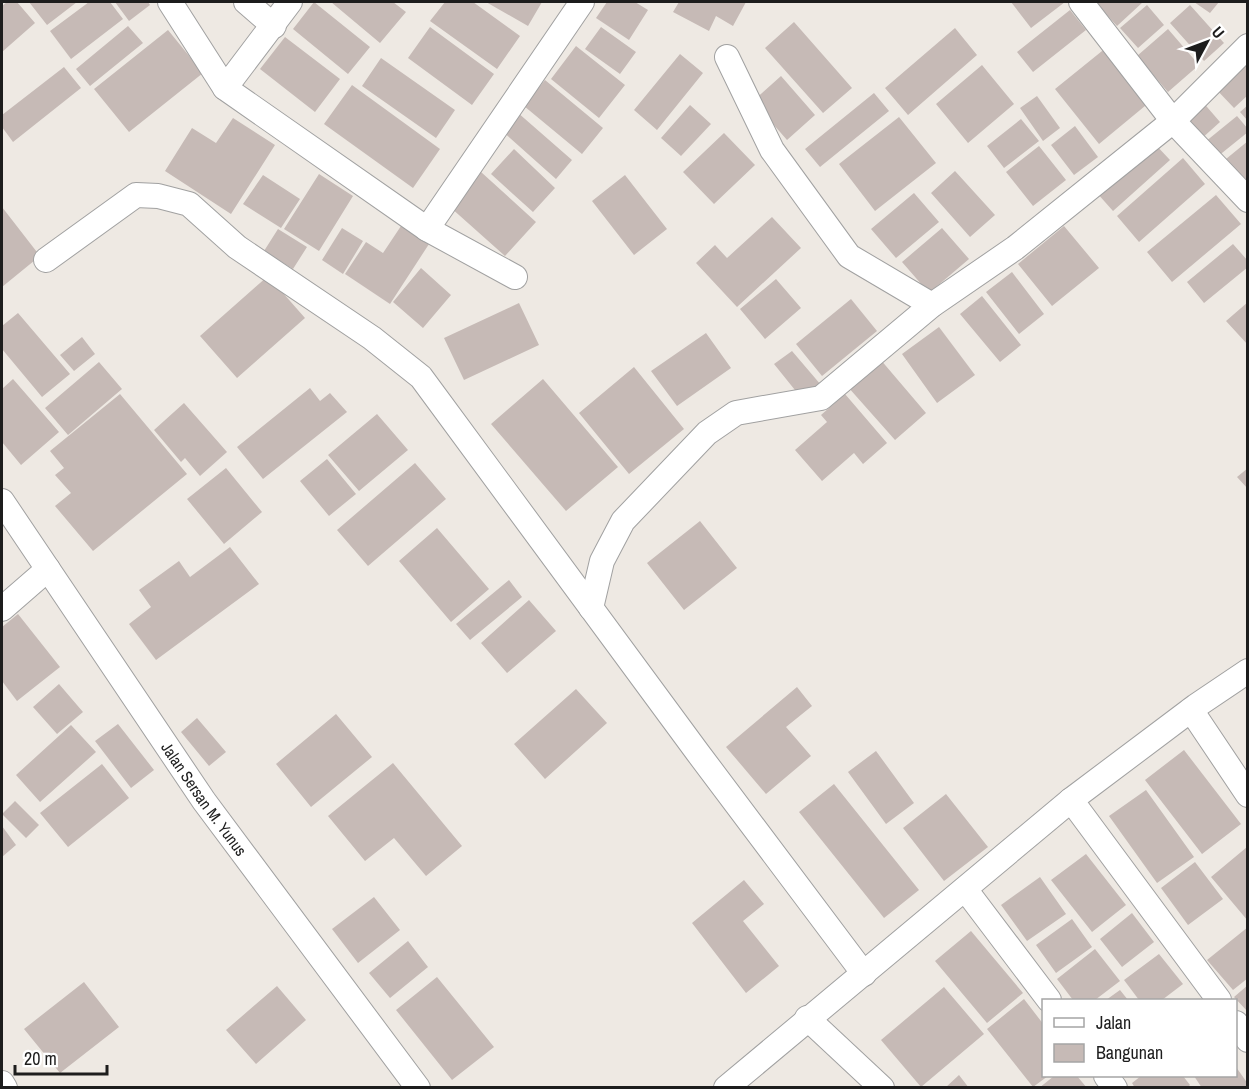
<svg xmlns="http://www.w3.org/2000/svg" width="1249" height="1089" font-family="'Archivo Narrow',sans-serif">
	<rect width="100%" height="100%" fill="#eee9e3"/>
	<path fill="#c6bab6" d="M7 2H17L35 23 2 52V6Z
		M29 2H77L47 25Z
		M89 2H110L123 19 71 59 50 31Z
		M115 2H148L150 5 129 21Z
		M314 2 370 47 348 74 293 29Z
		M331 2H393L406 12 380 43Z
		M445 2H473L520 36 497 69 430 21Z
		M486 2H542L528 26Z
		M607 2H635L648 10 629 40 596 18Z
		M679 2H746L733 26 716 16 709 31 673 12Z
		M1011 2H1065L1031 28Z
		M1095 2H1143L1117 26Z
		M1194 2H1219L1210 13Z
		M1147 5 1164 25 1138 48 1120 28Z
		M1190 5 1224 43 1204 61 1170 23Z
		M1070 10 1086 30 1033 72 1017 52Z
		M794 22 852 88 823 113 765 48Z
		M128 26 143 43 90 86 76 69Z
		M430 27 494 74 472 105 408 58Z
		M601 27 636 52 620 74 585 49Z
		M955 28 977 55 908 115 885 88Z
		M1168 29 1199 65 1168 92 1137 56Z
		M168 30 203 73 129 132 94 89Z
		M285 37 340 79 315 112 260 69Z
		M576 46 625 85 599 118 551 79Z
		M1107 47 1151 101 1099 144 1055 89Z
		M680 54 703 73 657 130 634 110Z
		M1248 55V95L1234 108 1214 87Z
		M381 58 455 110 436 138 362 86Z
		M982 65 1014 104 968 143 936 104Z
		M64 67 81 88 13 142 2 127V115Z
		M781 76 815 115 787 140 753 101Z
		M545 80 603 128 582 154 524 106Z
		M352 85 440 149 413 188 324 124Z
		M874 93 889 111 820 167 805 149Z
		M1037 96 1060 128 1043 141 1020 108Z
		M1201 100 1220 122 1200 140 1181 118Z
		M690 105 711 124 681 156 661 138Z
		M1248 105V121L1240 112Z
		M517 112 572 160 556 179 501 130Z
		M1237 116 1248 129V132L1217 157 1205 142Z
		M899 117 936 163 875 211 839 164Z
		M233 118 275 145 231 214 165 171 192 128 216 143Z
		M1021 119 1039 141 1004 168 987 146Z
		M1075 126 1098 157 1074 175 1051 145Z
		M724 133 755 165 714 204 683 172Z
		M1248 141V184L1226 159Z
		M1154 143 1170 160 1113 211 1097 193Z
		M1039 146 1066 180 1033 206 1006 172Z
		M514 149 555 188 533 212 491 174Z
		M1183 158 1205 184 1139 242 1117 216Z
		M955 171 995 215 970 237 931 193Z
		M481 172 536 222 505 256 450 207Z
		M319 174 353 196 319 251 284 229Z
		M263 175 300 199 281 228 243 204Z
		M625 175 667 229 634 255 592 201Z
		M914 193 939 222 896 258 871 229Z
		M1216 195 1241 224 1172 282 1147 252Z
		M2 207 40 256 2 287Z
		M772 217 801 248 737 307 696 263 715 245 727 258Z
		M401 226 429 244 390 304 345 274 366 242 383 253Z
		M1064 226 1099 268 1052 306 1018 264Z
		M342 228 363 241 343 274 322 260Z
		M942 228 969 259 929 293 902 262Z
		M278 229 307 247 293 269 264 251Z
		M1233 244 1248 261V267L1204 303 1187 282Z
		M421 268 451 295 423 328 393 302Z
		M1012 272 1044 314 1019 334 986 292Z
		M268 276 305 318 237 378 200 336Z
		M776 279 801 308 765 339 740 309Z
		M982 296 1021 345 1000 362 960 314Z
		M851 299 877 331 822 376 796 344Z
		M1248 302V345L1226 321Z
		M519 303 539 345 464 380 444 338Z
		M18 313 70 374 42 397 2 349V326Z
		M939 327 975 375 937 403 902 354Z
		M706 333 731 368 677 406 651 371Z
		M82 337 95 354 74 371 60 355Z
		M792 351 821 385 803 400 774 364Z
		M880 359 926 413 895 440 848 387Z
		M99 362 122 389 68 435 45 408Z
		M634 367 684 429 629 474 579 413Z
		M13 379 59 432 21 465 2 442V389Z
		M543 379 618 467 566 511 491 424Z
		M310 388 320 401 330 393 347 412 263 479 237 447Z
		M120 394 187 474 93 551 55 506 71 493 55 475 64 468 50 451Z
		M845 394 887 443 863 464 854 453 822 481 795 450 827 422 821 415Z
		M184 403 227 452 200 476 185 458 181 462 154 430Z
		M377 414 408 450 359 491 328 455Z
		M327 459 356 494 329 516 300 481Z
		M415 463 446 499 368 566 337 530Z
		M226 468 262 512 224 544 187 499Z
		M1248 468V489L1237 477Z
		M700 521 737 568 684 610 647 563Z
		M437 528 489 589 451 622 399 561Z
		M230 547 259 584 156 660 129 624 151 607 139 590 179 561 190 577Z
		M509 580 522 597 470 640 456 624Z
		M529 600 556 631 507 673 481 643Z
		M18 614 60 667 17 701 2 681V627Z
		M59 684 83 712 57 734 33 707Z
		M797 687 812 706 786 727 811 756 766 794 726 747Z
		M576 689 607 723 545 779 514 744Z
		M336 714 372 757 311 807 276 764Z
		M197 718 226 752 209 766 181 732Z
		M118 724 154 770 131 788 95 741Z
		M71 725 96 752 40 802 16 775Z
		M1184 750 1241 824 1202 854 1145 780Z
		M876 751 914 803 886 824 848 772Z
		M393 763 462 846 426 876 394 838 365 861 328 816Z
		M102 764 129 798 68 847 40 813Z
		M834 784 919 890 884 918 799 812Z
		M1146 790 1194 857 1157 883 1109 816Z
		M946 794 988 847 944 881 903 828Z
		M15 801 39 825 26 838 2 814Z
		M2 826 16 845 2 857Z
		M1247 847 1248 849V921L1211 877Z
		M1086 854 1126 905 1092 932 1051 880Z
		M1195 862 1223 899 1188 925 1161 888Z
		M1040 877 1066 914 1027 941 1001 905Z
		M744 880 764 904 743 921 779 966 746 993 692 923Z
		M374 897 400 930 358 963 332 929Z
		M1132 913 1154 942 1122 967 1100 939Z
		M1072 919 1092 947 1056 973 1036 945Z
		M1248 927V978L1233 990 1207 960Z
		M971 931 1023 993 987 1023 935 961Z
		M408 941 428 967 390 998 369 973Z
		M1095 949 1120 981 1095 1000H1073L1057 979Z
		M1159 954 1183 984 1162 1000H1139L1124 980Z
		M437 977 494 1047 452 1080 396 1010Z
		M84 982 119 1027 60 1073 24 1029Z
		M1248 985V1012L1234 997Z
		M277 986 306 1020 256 1064 226 1030Z
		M944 987 984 1034 921 1087 881 1040Z
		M1120 990 1128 1000H1106Z
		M1024 999 1044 1025V1076H1048L1033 1087 987 1029Z
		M1236 1067 1248 1084V1088H1202L1194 1076H1236Z
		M959 1075 969 1088H945Z
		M1054 1076H1077L1087 1088H1039Z
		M1141 1076H1183L1190 1085 1187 1088H1135L1132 1083Z"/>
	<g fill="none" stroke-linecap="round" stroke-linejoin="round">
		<g stroke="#a1a1a1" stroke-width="26">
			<g id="street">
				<path d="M170 2 225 88 427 229 515 277"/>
				<path d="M246 2 274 26"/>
				<path d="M1081 2 1173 121 1248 200"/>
				<path d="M727 57 772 150 849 256 932 305"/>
				<path d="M225 88 290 2"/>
				<path d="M427 229 582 2"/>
				<path d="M46 260 136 195 158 196 189 204 237 247 372 338 421 377 698 753 864 974"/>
				<path id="s1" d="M2 501 204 801 418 1088"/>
				<path d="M591 608 602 561 623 521 707 433 736 413 821 398 932 305 1015 248 1173 121 1248 46"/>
				<path d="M2 609 48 569"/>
				<path d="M1191 710 1248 795"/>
				<path d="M1071 800 1219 1000"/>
				<path d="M965 889 1049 1000"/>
				<path d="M807 1018 882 1088"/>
				<path d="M1236 1023 1248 1040"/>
				<path d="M1106 1076 1115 1088"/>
				<path d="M2 1083 5 1088"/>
				<path d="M726 1088 1071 800 1196 706 1248 671"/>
			</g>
		</g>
		<use href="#street" stroke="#fff" stroke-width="24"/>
	</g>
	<g text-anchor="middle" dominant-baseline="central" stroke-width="5" stroke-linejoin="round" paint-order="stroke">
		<g font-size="16" fill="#1d1d1d" stroke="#fff">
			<text stroke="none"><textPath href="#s1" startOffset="360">Jalan Sersan M. Yunus</textPath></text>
		</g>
	</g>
	<rect width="1249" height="1089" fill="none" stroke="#1d1d1d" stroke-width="6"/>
	<rect x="1042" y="999" width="195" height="78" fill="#ffffff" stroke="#a5a5a5" stroke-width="1.5"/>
	<rect x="1054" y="1018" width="30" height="9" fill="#ffffff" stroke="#a5a5a5" stroke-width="1.5"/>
	<text x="1096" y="1029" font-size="18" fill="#1d1d1d">Jalan</text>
	<rect x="1054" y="1044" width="30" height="18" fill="#c6bab6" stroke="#a5a5a5" stroke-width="1.5"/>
	<text x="1096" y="1059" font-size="18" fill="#1d1d1d">Bangunan</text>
	<g transform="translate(1207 42) rotate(49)" stroke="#ffffff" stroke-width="4.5" paint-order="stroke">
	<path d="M0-4.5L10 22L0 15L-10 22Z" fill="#1d1d1d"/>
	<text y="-9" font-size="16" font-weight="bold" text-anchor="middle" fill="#1d1d1d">U</text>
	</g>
	<path d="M15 1065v9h92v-9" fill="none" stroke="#1d1d1d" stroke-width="3"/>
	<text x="24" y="1065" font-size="18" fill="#1d1d1d" stroke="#ffffff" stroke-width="4.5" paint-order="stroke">20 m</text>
</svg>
